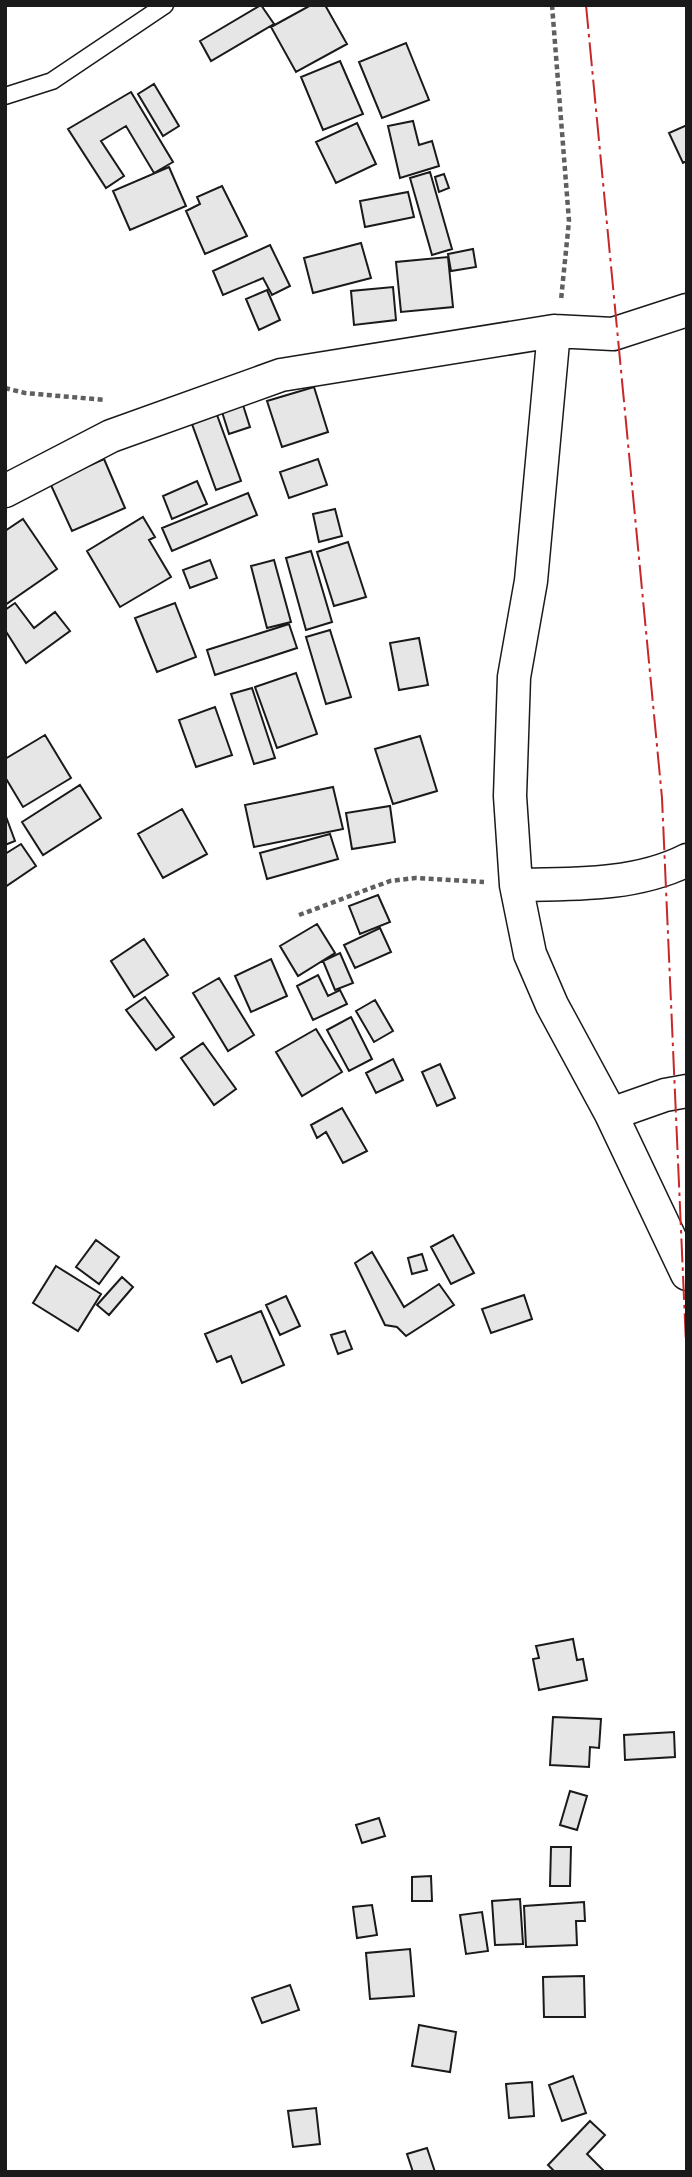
<svg xmlns="http://www.w3.org/2000/svg" width="692" height="2177" font-family="Inter,sans-serif">
	<rect width="100%" height="100%" fill="#fff"/>
	<path fill="#e6e6e6" stroke="#1a1a1a" stroke-width="2" d="M261 5 274 24 211 61 200 41Z
		M311 5H325L347 44 296 72 271 27Z
		M406 43 429 100 382 118 359 62Z
		M340 61 363 114 323 130 301 77Z
		M154 84 179 126 163 136 138 94Z
		M131 92 173 162 154 173 126 126 101 141 124 176 106 188 68 129Z
		M413 121 419 145 432 141 439 166 400 178 388 126Z
		M357 123 376 164 336 183 316 142Z
		M687 125V161L683 163 669 133Z
		M169 167 186 206 130 230 113 191Z
		M430 172 452 249 432 255 410 178Z
		M444 174 449 188 439 192 435 177Z
		M222 186 247 236 205 254 186 211 200 204 197 197Z
		M408 192 414 217 365 227 360 201Z
		M361 243 371 278 313 293 304 258Z
		M270 245 290 286 272 295 263 278 223 295 213 271Z
		M473 249 476 267 451 271 448 254Z
		M448 257 453 307 401 312 396 262Z
		M393 287 396 320 354 325 351 291Z
		M267 290 280 320 259 330 246 299Z
		M314 387 328 432 282 447 267 401Z
		M243 405 250 427 229 434 222 412Z
		M217 415 241 481 216 490 192 424Z
		M104 459 125 508 72 531 50 483Z
		M318 459 327 485 289 498 280 472Z
		M197 481 207 504 172 519 163 496Z
		M248 493 257 515 172 551 162 528Z
		M335 509 342 536 319 542 313 514Z
		M143 517 155 537 149 540 171 577 120 607 87 551Z
		M23 519 57 569 5 605V531Z
		M348 542 366 597 334 606 317 552Z
		M311 551 332 622 306 630 286 558Z
		M210 560 217 578 190 588 183 570Z
		M274 560 291 622 267 628 251 566Z
		M15 603 34 628 55 612 70 631 26 663 5 630V610Z
		M175 603 196 657 157 672 135 618Z
		M289 624 297 648 215 675 207 650Z
		M330 630 351 697 326 704 306 637Z
		M419 638 428 685 399 690 390 643Z
		M296 673 317 734 277 748 255 687Z
		M252 688 275 758 254 764 231 694Z
		M215 707 232 755 196 767 179 720Z
		M45 735 71 778 23 807 5 777V759Z
		M420 736 437 791 393 804 375 749Z
		M80 785 101 818 43 855 22 822Z
		M333 787 343 829 254 847 245 805Z
		M390 806 395 842 352 849 346 813Z
		M182 809 207 854 163 878 138 834Z
		M5 814 15 841 5 845Z
		M330 834 338 859 267 879 260 853Z
		M21 844 36 866 5 887V854Z
		M378 895 390 922 360 934 349 906Z
		M317 924 335 953 298 976 280 946Z
		M380 928 391 952 355 968 344 945Z
		M144 939 168 975 134 997 111 961Z
		M340 953 353 983 335 990 323 961Z
		M271 959 287 996 251 1012 235 976Z
		M318 975 328 996 340 990 347 1004 313 1020 297 986Z
		M219 978 254 1035 228 1051 193 993Z
		M145 997 174 1037 156 1050 126 1010Z
		M375 1000 393 1031 374 1042 356 1011Z
		M351 1017 372 1059 349 1071 327 1030Z
		M316 1029 342 1072 302 1096 276 1052Z
		M203 1043 236 1089 214 1105 181 1058Z
		M393 1059 403 1080 376 1093 366 1073Z
		M440 1064 455 1098 437 1106 422 1072Z
		M342 1108 367 1151 343 1163 326 1132 317 1138 311 1125Z
		M453 1235 474 1273 451 1284 431 1247Z
		M96 1240 119 1257 99 1284 76 1267Z
		M372 1252 404 1307 439 1284 454 1305 406 1336 397 1327 385 1325 355 1263Z
		M422 1254 427 1270 412 1274 408 1258Z
		M56 1266 101 1294 78 1331 33 1303Z
		M122 1277 133 1287 109 1315 97 1305Z
		M524 1295 532 1319 491 1333 482 1309Z
		M286 1296 300 1326 280 1335 266 1305Z
		M261 1311 284 1365 242 1383 231 1356 217 1362 205 1334Z
		M345 1331 352 1349 338 1354 331 1335Z
		M573 1639 577 1660 583 1659 587 1680 539 1690 533 1659 539 1658 536 1646Z
		M553 1717 601 1719 599 1748 590 1747 589 1767 550 1765Z
		M674 1732 675 1757 625 1760 624 1735Z
		M570 1791 587 1796 577 1830 560 1825Z
		M379 1818 385 1836 362 1843 356 1825Z
		M551 1847H571L570 1886H550Z
		M431 1876 432 1901H412V1877Z
		M520 1899 523 1944 495 1945 492 1901Z
		M584 1902 585 1921H576L577 1945 526 1947 524 1906Z
		M372 1905 377 1935 357 1938 353 1907Z
		M482 1912 488 1951 466 1954 460 1915Z
		M410 1949 414 1996 370 1999 366 1953Z
		M584 1976 585 2017H544L543 1977Z
		M290 1985 299 2010 262 2023 252 1998Z
		M419 2025 456 2032 450 2072 412 2066Z
		M573 2076 586 2113 562 2121 549 2085Z
		M532 2082 534 2116 509 2118 506 2084Z
		M316 2108 320 2144 293 2147 288 2111Z
		M590 2121 605 2135 587 2154 605 2172H555L548 2165Z
		M427 2148 435 2172H413L407 2154Z"/>
	<g fill="none" stroke-linecap="round" stroke-linejoin="round">
		<g stroke="#1a1a1a" stroke-width="19">
			<path id="lane" d="M5 96 52 81 165 5"/>
		</g>
		<g stroke="#1a1a1a" stroke-width="35">
			<path id="street" d="M554 331 531 581 514 677 510 796 516 885 530 954 552 1005 611 1114 687 1274
				M5 491 111 436 281 375 554 331 613 334 687 310
				M516 885C572 884 636 886 687 860
				M611 1114 665 1095 687 1091"/>
		</g>
		<path stroke="#5f5f5f" stroke-width="4.5" stroke-dasharray="5 3.5" stroke-linecap="butt" d="M552 5 569 221 561 300
			M5 388 25 393 105 400
			M299 915 390 881 415 878 484 882"/>
		<use href="#lane" stroke="#fff" stroke-width="16"/>
		<use href="#street" stroke="#fff" stroke-width="32"/>
		<path stroke="#c62828" stroke-width="2" stroke-dasharray="24 5 3.5 5" stroke-linecap="butt" d="M586 5 662 798 687 1366"/>
	</g>
	<rect width="692" height="2177" fill="none" stroke="#1a1a1a" stroke-width="14"/>
</svg>
